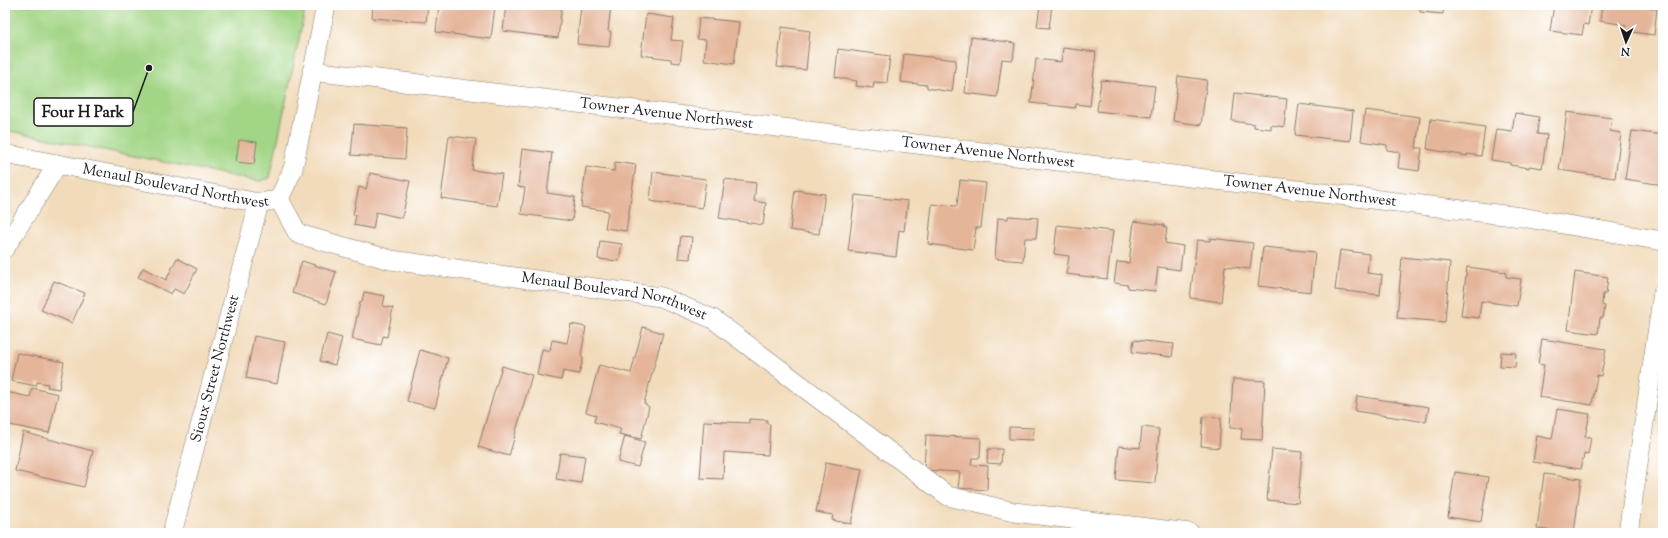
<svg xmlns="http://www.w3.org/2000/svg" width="1668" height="538" font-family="'Sorts Mill Goudy',serif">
	<rect width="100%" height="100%" fill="#fff"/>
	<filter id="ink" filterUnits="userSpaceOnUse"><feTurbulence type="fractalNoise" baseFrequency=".025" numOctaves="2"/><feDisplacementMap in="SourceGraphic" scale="8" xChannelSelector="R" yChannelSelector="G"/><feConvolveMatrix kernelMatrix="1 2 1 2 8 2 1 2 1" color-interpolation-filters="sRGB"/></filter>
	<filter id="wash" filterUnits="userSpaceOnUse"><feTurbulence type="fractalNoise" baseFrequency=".012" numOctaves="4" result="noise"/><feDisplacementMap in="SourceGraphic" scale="16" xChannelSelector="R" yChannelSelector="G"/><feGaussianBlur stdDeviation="0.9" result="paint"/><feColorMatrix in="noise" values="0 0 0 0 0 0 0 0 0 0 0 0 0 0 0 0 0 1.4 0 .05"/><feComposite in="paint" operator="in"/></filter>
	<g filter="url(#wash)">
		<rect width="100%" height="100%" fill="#f2dbbb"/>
		<path fill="#a2d585" stroke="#5f7850" d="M5 5H306L270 178 260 181 247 179 5 130Z"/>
		<g id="blocks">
			<path fill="#e5b59a" d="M373 5H428L426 22 372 18Z
				M439 5 495 6 491 39 436 32Z
				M506 5H562L558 38 503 31Z
				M581 5H611L608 31 611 32 609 47 577 44Z
				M1040 5 1052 6 1049 28 1037 27Z
				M1420 5H1444L1443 14 1420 12Z
				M1554 5H1591L1588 25 1584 24 1582 35 1550 31Z
				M1602 5H1631L1657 9 1654 35 1625 31 1626 25 1600 21Z
				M646 14 674 18 671 40 683 41 680 63 671 62V59L641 55Z
				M699 18 739 22 734 64 704 60 706 40 697 39Z
				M782 27 810 31 806 70 777 67Z
				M971 37 1015 43 1013 60 1002 59 997 97 965 93Z
				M1063 48 1096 52 1090 106 1076 104 1075 108 1031 103 1036 59 1061 62Z
				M838 49 890 56 887 83 874 82 873 88 856 86 857 81 835 77Z
				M904 54 956 60 952 92 927 88V85L901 82Z
				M1178 76 1207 80 1201 125 1173 121Z
				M1101 80 1155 86 1151 117 1097 111Z
				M1235 93 1287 99 1284 127 1271 125V129L1254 127V124L1232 121Z
				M1299 104 1353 111 1350 141 1295 135Z
				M1365 110 1420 117 1416 148H1422L1419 171 1398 168 1400 152 1387 150V145L1361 141Z
				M1567 112 1612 118 1610 131 1621 133 1615 178 1559 170Z
				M1515 113 1539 117 1537 134 1547 135 1542 168 1529 166V168L1510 165V163L1491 160 1496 129 1512 131Z
				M1431 119 1485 127 1481 156 1467 154V156L1427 149Z
				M354 124 407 128 405 159 351 155Z
				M1632 131 1663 135V185L1625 179Z
				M449 136 476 139 472 170 502 174 497 206 441 198Z
				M239 140 257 142 254 164 236 162Z
				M522 149 552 153 547 193 575 197 572 221 521 214 525 188 518 187Z
				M615 162 636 165 626 231 605 228 608 211 581 207 586 167 614 171Z
				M653 172 706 179 702 208 650 201Z
				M370 173 410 181 402 218 376 212 373 229 354 225 356 215H353L359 187 366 189Z
				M725 179 756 183 754 201 766 203 763 225 719 218Z
				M960 180 986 183 981 228H976L973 250 928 244 932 204 957 206Z
				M795 190 825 194 819 234 790 230Z
				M855 195 908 201 904 231 899 230 896 257 848 251Z
				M1008 216 1038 218 1036 238H1025L1023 261 995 259 998 218 1008 219Z
				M1134 221 1164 225V227L1167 228 1165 243 1183 246 1180 270 1158 267 1155 291 1128 288V285L1114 283 1117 262 1129 263Z
				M1057 225 1113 231 1107 279 1066 274 1069 256 1054 254Z
				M681 236 692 237 690 259 678 258Z
				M1210 238 1253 243 1250 269 1225 266 1221 302 1190 298 1197 240 1210 241Z
				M600 241 622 244 619 261 598 259Z
				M1263 247 1315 252 1311 292 1258 286Z
				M1340 250 1369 254 1367 273 1382 275 1380 295 1335 290Z
				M1402 257 1450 262 1445 322 1397 318Z
				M177 258 197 269 184 294 174 289 171 294 138 277 143 268 166 280Z
				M302 261 336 272 326 304 292 293Z
				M1467 267 1506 272V277L1521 279 1517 306 1481 301 1479 318 1461 316Z
				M1575 272 1608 277 1606 294H1603L1602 305 1605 306 1603 318H1600L1598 334 1568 330Z
				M54 281 85 293 72 323 41 310Z
				M364 292 385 296 383 306 393 308 387 337 383 336 381 345 352 339 360 302H362Z
				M571 324 586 327 581 355 583 359 579 374 563 371 561 380 537 375 542 349 550 351 552 340 567 343Z
				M643 327 663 333 644 403 649 407 641 439 619 434 621 429 594 422 596 415 586 412 599 365 631 373Z
				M327 334 342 338 335 365 320 361Z
				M254 336 285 342 277 384 246 378Z
				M1542 339 1606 349 1601 376 1597 375 1592 405 1539 397 1544 365 1538 364Z
				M1134 340 1174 344 1172 357 1132 352Z
				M420 350 448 358 435 408 407 401Z
				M1501 352 1516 353 1515 367 1500 366Z
				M17 353 64 362 59 389 47 387 48 384 37 382 36 386 11 381Z
				M502 366 532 375 509 456 478 447Z
				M1233 379 1265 381 1262 440 1241 439 1242 429 1230 428Z
				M32 388 58 394 49 433 5 424 6 392 30 397Z
				M1357 396 1429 407 1426 422 1355 411Z
				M1557 409 1590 414 1585 437H1591L1588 455 1584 454 1581 469 1533 462 1537 436 1552 439Z
				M1203 417 1221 418 1219 448 1201 446Z
				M749 419 767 420V424H770L768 455 724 452 723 479 700 478 704 421 749 423Z
				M1009 427 1034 428 1033 440 1009 439Z
				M1142 427 1159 429 1155 483 1116 480 1119 446 1140 448Z
				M23 432 93 451 84 487 15 471Z
				M926 435 981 438 980 458H972L971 465 988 466 987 490 958 488 960 472 924 470Z
				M625 436 645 442 638 467 618 462Z
				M988 449H1002L1001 464 987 463Z
				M1272 449 1302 452 1298 503 1267 500Z
				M560 453 585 456 581 483 556 479Z
				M826 462 862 469 851 524 832 520 833 515 816 512Z
				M1455 472 1488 477 1481 522 1448 517Z
				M1544 474 1581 479 1574 533 1537 529Z"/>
		</g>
	</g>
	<g filter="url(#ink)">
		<use href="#blocks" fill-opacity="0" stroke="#877c6c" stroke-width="1"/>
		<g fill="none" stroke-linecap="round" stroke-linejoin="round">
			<g stroke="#877c6c" stroke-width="20">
				<g id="street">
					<path id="s1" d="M312 71 1521 217 1663 241"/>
					<path id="s2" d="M5 154 259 203 270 201"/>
					<path id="s3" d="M279 199 298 234 391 260 661 297 713 319 948 496 1014 512 1190 533"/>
					<path d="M279 199 293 169 326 5"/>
					<path d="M5 248 57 165"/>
					<path id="s4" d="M172 533 259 203"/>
					<path d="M1628 533 1663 292"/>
				</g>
			</g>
			<use href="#street" stroke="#fff" stroke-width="19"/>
		</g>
	</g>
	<g text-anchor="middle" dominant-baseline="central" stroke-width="4" stroke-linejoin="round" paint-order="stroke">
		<g font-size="15" fill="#1c1c1c" stroke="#fff">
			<text stroke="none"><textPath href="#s1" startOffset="357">Towner Avenue Northwest</textPath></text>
			<text stroke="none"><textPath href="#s1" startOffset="681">Towner Avenue Northwest</textPath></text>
			<text stroke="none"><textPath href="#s2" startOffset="174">Menaul Boulevard Northwest</textPath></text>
			<text stroke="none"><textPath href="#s1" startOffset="1005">Towner Avenue Northwest</textPath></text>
			<text stroke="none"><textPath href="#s3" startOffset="363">Menaul Boulevard Northwest</textPath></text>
			<text stroke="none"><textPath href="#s4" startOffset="170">Sioux Street Northwest</textPath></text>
		</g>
	</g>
	<path fill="none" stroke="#1c1c1c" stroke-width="1.5" d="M149 68L133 112"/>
	<circle fill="#1c1c1c" stroke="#fff" stroke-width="1.5" cx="149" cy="68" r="4"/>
	<rect fill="#fff" stroke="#1c1c1c" stroke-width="1.5" x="34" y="98" width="99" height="28" rx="4"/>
	<g font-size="16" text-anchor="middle" font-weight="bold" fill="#1c1c1c">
		<text x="83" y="117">Four H Park</text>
	</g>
	<rect width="1668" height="538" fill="none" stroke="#fff" stroke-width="20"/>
	<g transform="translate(1626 42) rotate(183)" stroke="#ffffff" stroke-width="3" paint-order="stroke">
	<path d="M0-3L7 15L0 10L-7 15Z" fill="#1c1c1c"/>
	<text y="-6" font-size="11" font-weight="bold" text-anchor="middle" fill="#1c1c1c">N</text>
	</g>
</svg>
